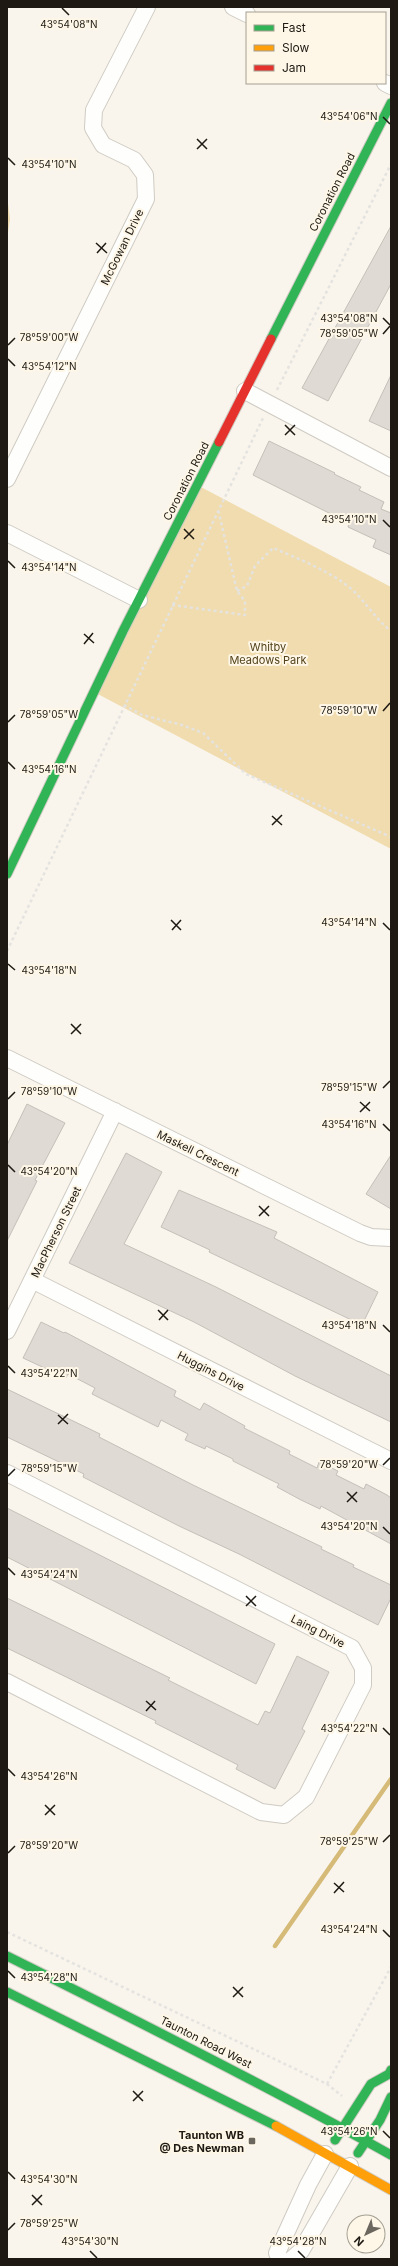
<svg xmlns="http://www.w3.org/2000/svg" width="398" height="2266" font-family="Inter,sans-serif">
	<rect width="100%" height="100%" fill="#f9f5ec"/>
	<path fill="#f0dcae" d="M7 195 10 219 7 239Z
		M197 485 391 587V849L94 692Z"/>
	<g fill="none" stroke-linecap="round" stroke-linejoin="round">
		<path stroke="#d5ba78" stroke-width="4.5" d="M275 1946 391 1779"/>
	</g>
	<path fill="#dfdbd4" stroke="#c4c0b9" d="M391 226V284L328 401 302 388Z
		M391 375V431L369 421Z
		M269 441 335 473 334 474 361 487 359 490 384 502 381 509 391 513V555L373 547 376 540 348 527 349 523 253 475Z
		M27 1104 65 1123 35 1180 37 1181 7 1241V1145Z
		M126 1153 162 1172 124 1244 216 1287 391 1376V1422L295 1376 194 1322 69 1263Z
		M391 1155V1209L366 1194Z
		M179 1190 277 1232 274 1238 378 1292 362 1325 209 1252 210 1250 161 1227Z
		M41 1322 64 1333 65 1332 176 1391 174 1396 200 1410 204 1403 245 1426 244 1428 290 1451 289 1454 317 1468 319 1462 338 1471 336 1475 364 1489 366 1484 387 1495 391 1498V1544L321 1506 320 1509 301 1500 277 1487 279 1484 233 1461V1459L206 1446 205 1449 185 1440 188 1434 161 1420 158 1427 92 1394 95 1388 68 1374 66 1378 23 1358Z
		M7 1389 100 1434 99 1437 193 1485 322 1547 321 1549 354 1565 353 1567 391 1585V1598L378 1625 239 1554 179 1526 83 1477 84 1474 7 1437Z
		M7 1508 275 1644 256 1684 7 1557Z
		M7 1598 170 1678 168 1680 258 1725 265 1711 270 1713 297 1656 329 1672 302 1729 305 1731 275 1789 236 1769 238 1765 155 1723 156 1721 7 1648Z"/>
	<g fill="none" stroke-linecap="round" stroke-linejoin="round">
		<g stroke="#cfcbc3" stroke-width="18">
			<path id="street" d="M233 7 247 14
				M385 83 391 86
				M245 391 391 468
				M7 479 146 199 145 175 134 160 103 145 93 128 94 110 147 7
				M7 533 139 600
				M7 1058 360 1233 371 1237 391 1238
				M32 1280 391 1461
				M7 1331 115 1111
				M7 1473 352 1648 363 1668V1685L306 1797 284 1815 261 1812 7 1682
				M280 2259 277 2253 308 2185 325 2154
				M292 2259 301 2251 350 2166"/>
		</g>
		<g stroke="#cfcbc3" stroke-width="11">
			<path id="fast" d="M271 339 391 103
				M7 874 123 631 219 442
				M7 1956C136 2020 265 2085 391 2155
				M7 1992 276 2126
				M335 2140 371 2084 389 2074 391 2070
				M358 2153 380 2120 391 2097"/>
		</g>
		<g stroke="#cfcbc3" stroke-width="11">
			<path id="slow" d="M276 2126 391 2190"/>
		</g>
		<g stroke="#cfcbc3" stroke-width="11">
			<path id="jam" d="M219 442 271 339"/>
		</g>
		<path stroke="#e5e3e0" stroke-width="2.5" stroke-dasharray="3 3" stroke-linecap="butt" d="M277 390 391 164
			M237 591 247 586 255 566 273 548C297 558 329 571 349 587 365 600 375 619 391 631
			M172 605 245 615V601L237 591 218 509
			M124 705 142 715 182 725 203 733 246 774 391 837
			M7 951 263 418
			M7 1932 327 2084 342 2096
			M327 2084 391 1967"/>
		<use href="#street" stroke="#fefefc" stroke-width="16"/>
		<use href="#fast" stroke="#30b455" stroke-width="9"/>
		<use href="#slow" stroke="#ff9f0a" stroke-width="9"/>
		<use href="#jam" stroke="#e5322d" stroke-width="9"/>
	</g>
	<path fill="none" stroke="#1e1a13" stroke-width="1.5" d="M62 8 69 15M383 117 390 124M197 139 207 149M197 149 207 139M8 158 15 165M96 243 107 253M97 253 106 243M383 318 390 325M383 334 390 326M8 345 15 338M8 359 15 366M285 425 295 435M285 435 295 425M383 520 390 527M184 529 194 539M184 539 194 529M8 561 15 568M84 634 94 643M84 644 93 633M383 711 390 703M8 722 15 715M8 762 15 769M272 816 282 825M272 825 282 815M171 920 181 930M383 923 390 930M172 930 181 920M8 964 15 970M71 1024 81 1034M71 1034 81 1024M383 1088 390 1081M8 1099 15 1092M360 1102 370 1111M360 1112 370 1102M383 1124 390 1131M8 1165 15 1172M259 1206 269 1216M259 1216 269 1206M158 1310 168 1320M159 1320 168 1310M383 1325 390 1332M8 1366 15 1373M58 1415 68 1424M58 1424 68 1414M383 1465 390 1458M8 1476 15 1469M347 1492 357 1502M347 1502 357 1492M383 1527 390 1534M8 1568 15 1575M246 1596 256 1606M246 1606 256 1596M146 1701 156 1710M146 1711 155 1701M383 1728 390 1735M8 1769 15 1776M45 1805 55 1815M45 1815 55 1805M383 1842 390 1835M8 1853 15 1846M334 1883 344 1892M334 1893 344 1882M383 1930 390 1937M8 1971 15 1978M233 1987 243 1997M233 1997 243 1987M133 2091 143 2101M133 2101 143 2091M383 2131 390 2138M8 2172 15 2179M32 2195 42 2205M32 2205 42 2195M8 2230 15 2223M90 2251 97 2258M298 2251 305 2258"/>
	<rect fill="#6b675f" stroke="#fef7e7" stroke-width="1.5" x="248" y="2137" width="8" height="8" rx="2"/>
	<g text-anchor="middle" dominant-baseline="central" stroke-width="4" stroke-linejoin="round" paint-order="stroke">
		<g font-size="11" fill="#1e1a13" stroke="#fef7e7">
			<text transform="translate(332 192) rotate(-63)">Coronation Road</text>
			<text transform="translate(122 247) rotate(-64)">McGowan Drive</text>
			<text transform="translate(186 481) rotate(-63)">Coronation Road</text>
			<text transform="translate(198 1153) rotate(26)">Maskell Crescent</text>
			<text transform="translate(56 1232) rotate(-64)">MacPherson Street</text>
			<text transform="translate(211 1371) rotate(27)">Huggins Drive</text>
			<text transform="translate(318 1631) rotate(27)">Laing Drive</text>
			<text transform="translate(206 2042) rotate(27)">Taunton Road West</text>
		</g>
		<g font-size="11" fill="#53431d" stroke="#fef7e7">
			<text x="268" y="647">Whitby<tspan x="268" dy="13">Meadows Park</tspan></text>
		</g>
		<g font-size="11" font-weight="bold" fill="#1e1a13" stroke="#fef7e7" text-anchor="end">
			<text x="244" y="2135">Taunton WB<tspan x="244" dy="13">@ Des Newman</tspan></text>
		</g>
	</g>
	<g font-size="10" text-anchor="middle" fill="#1e1a13" stroke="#fef7e7" stroke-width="4" stroke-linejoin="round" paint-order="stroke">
		<text x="69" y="28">43°54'08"N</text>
		<text x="349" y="120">43°54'06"N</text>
		<text x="49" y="168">43°54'10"N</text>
		<text x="349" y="322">43°54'08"N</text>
		<text x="349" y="337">78°59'05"W</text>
		<text x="49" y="341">78°59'00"W</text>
		<text x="49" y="370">43°54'12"N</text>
		<text x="349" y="523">43°54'10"N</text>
		<text x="49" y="571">43°54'14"N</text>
		<text x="349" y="714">78°59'10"W</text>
		<text x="49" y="718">78°59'05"W</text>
		<text x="49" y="773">43°54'16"N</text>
		<text x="349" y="926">43°54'14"N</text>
		<text x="49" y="974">43°54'18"N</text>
		<text x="349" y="1091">78°59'15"W</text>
		<text x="49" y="1095">78°59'10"W</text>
		<text x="349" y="1128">43°54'16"N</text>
		<text x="49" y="1175">43°54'20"N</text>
		<text x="349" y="1329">43°54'18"N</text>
		<text x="49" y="1377">43°54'22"N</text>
		<text x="349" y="1468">78°59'20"W</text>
		<text x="49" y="1472">78°59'15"W</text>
		<text x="349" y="1530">43°54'20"N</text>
		<text x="49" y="1578">43°54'24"N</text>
		<text x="349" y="1732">43°54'22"N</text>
		<text x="49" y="1780">43°54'26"N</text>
		<text x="349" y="1845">78°59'25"W</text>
		<text x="49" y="1849">78°59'20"W</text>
		<text x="349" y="1933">43°54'24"N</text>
		<text x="49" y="1981">43°54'28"N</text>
		<text x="349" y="2135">43°54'26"N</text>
		<text x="49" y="2183">43°54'30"N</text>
		<text x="49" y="2227">78°59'25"W</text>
		<text x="90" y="2245">43°54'30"N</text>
		<text x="298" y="2245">43°54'28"N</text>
	</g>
	<rect width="398" height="2266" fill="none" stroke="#1e1a13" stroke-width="16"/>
	<rect x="246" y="12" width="140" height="72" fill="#fef7e7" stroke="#a49f92"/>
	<rect x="254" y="25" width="20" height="6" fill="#30b455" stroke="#a49f92"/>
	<text x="282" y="32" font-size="12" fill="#1e1a13">Fast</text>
	<rect x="254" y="45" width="20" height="6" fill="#ff9f0a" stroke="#a49f92"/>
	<text x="282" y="52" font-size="12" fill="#1e1a13">Slow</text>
	<rect x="254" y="65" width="20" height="6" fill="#e5322d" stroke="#a49f92"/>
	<text x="282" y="72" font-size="12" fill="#1e1a13">Jam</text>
	<g transform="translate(366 2234) rotate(224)"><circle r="19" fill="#fef7e7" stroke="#a49f92"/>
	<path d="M0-3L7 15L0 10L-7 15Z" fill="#6b675f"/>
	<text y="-6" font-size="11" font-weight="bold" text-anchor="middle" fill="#1e1a13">N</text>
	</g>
</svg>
